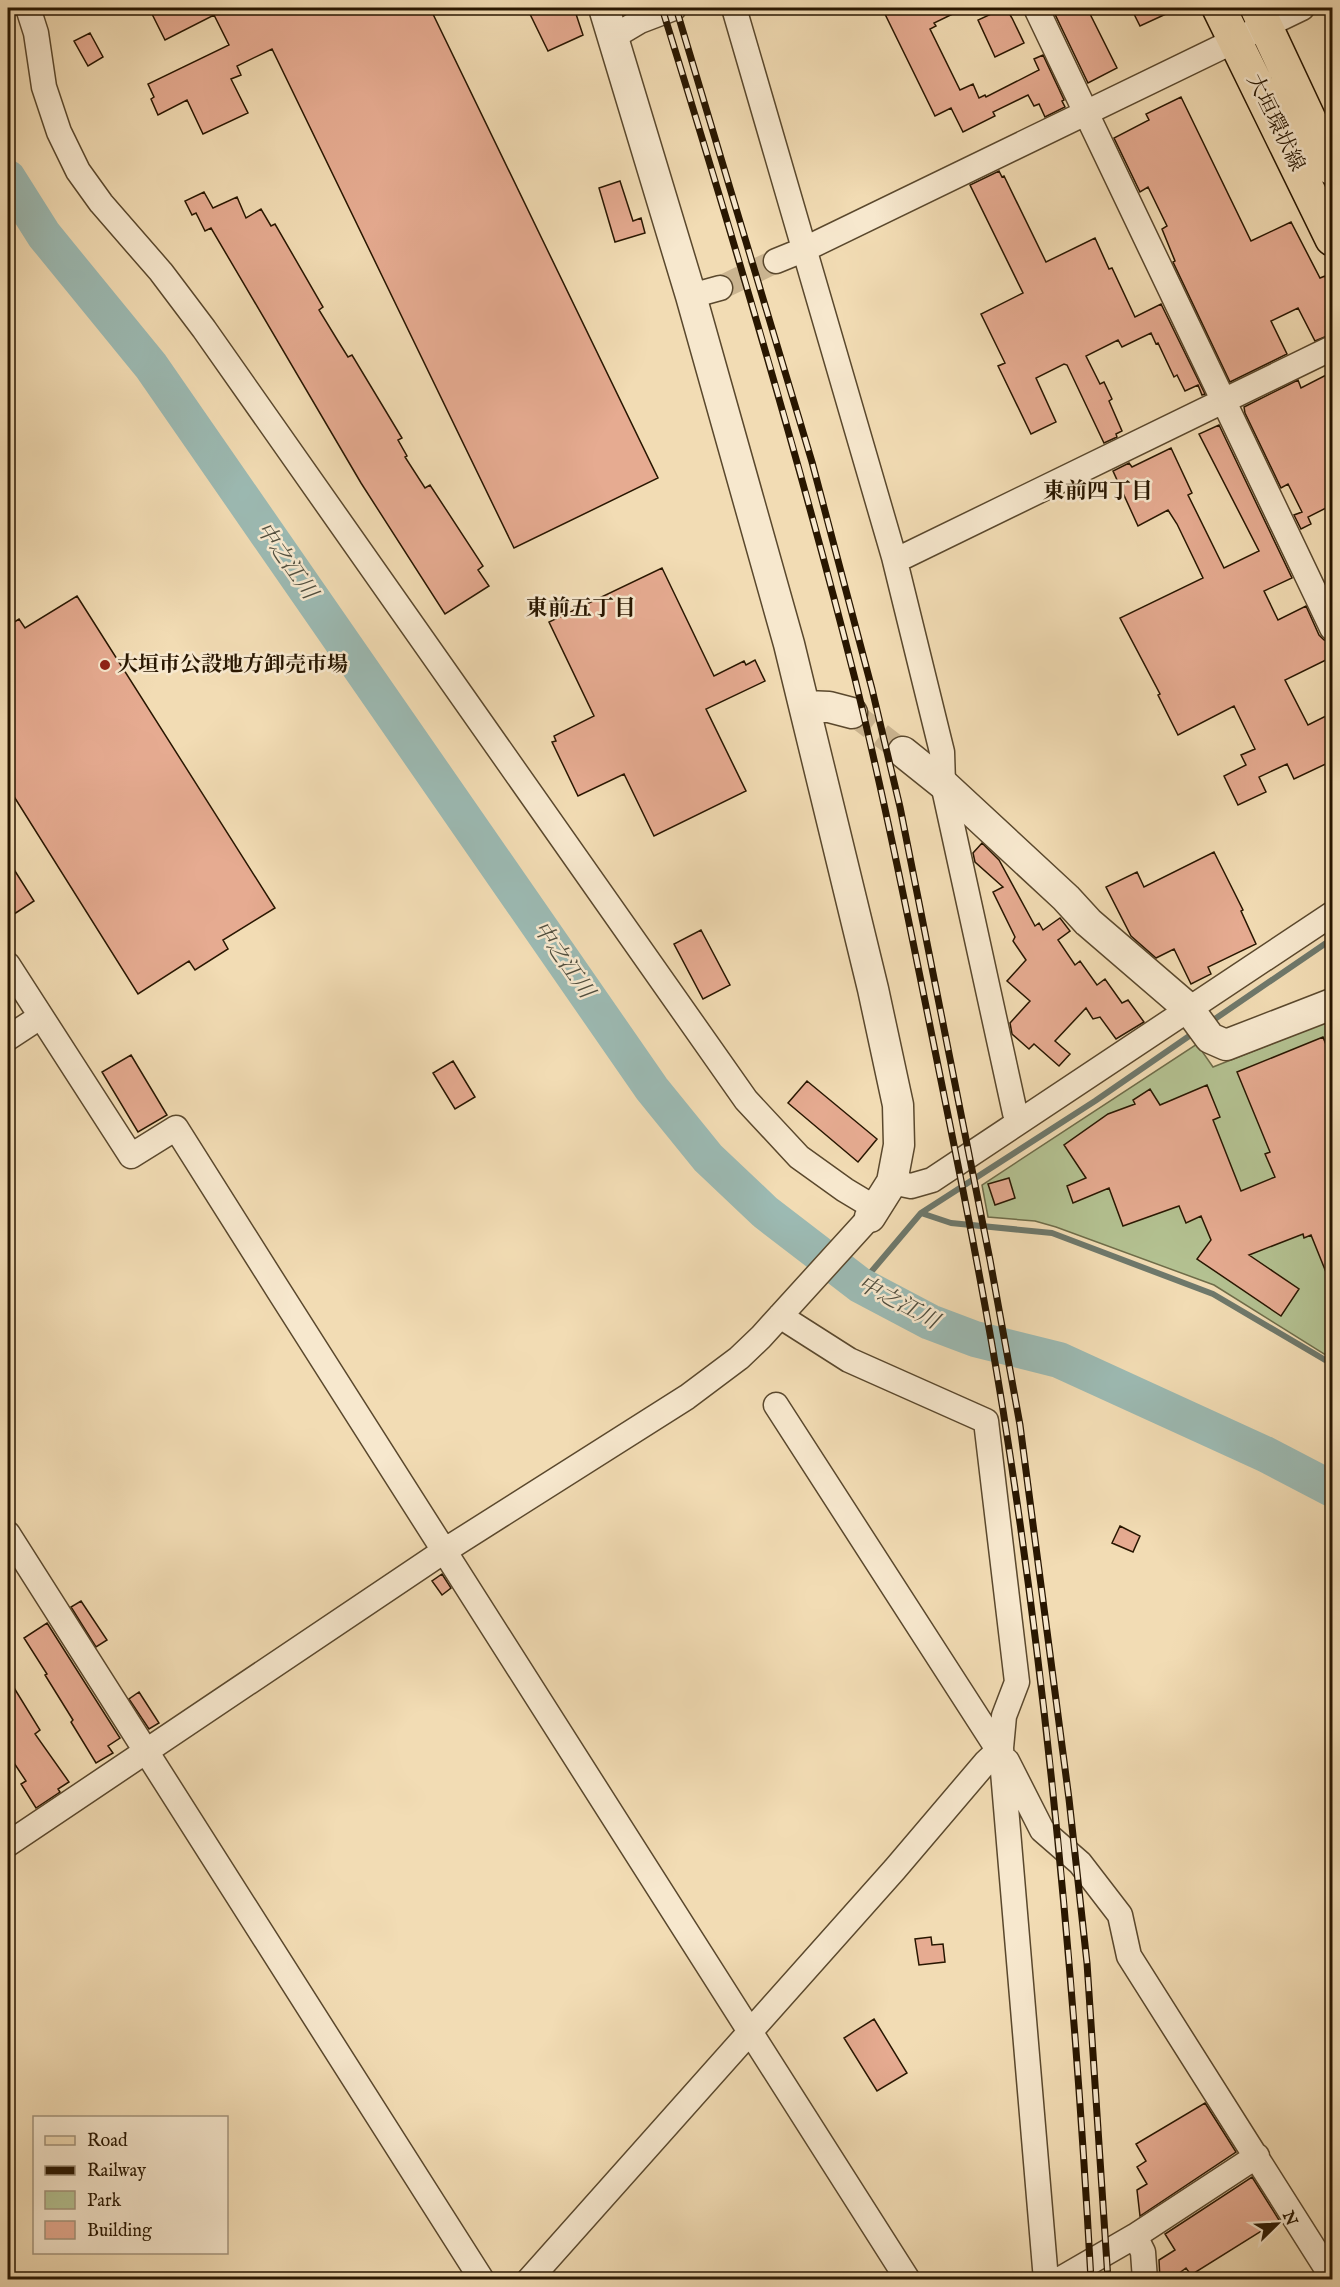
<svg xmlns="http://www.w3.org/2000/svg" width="1340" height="2287" font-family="'IM FELL English','Noto Serif JP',serif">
	<rect width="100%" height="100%" fill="#f2dcb4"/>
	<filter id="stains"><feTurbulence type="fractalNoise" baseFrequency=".00333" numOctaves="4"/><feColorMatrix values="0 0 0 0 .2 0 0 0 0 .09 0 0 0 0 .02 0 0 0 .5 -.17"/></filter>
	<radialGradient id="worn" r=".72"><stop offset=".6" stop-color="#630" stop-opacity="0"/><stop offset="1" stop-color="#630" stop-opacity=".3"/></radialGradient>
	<path fill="#b4c292" stroke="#6e6c49" stroke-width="1.5" d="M1332 1020V1359L1214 1285 1056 1227 1035 1221 988 1217 982 1185 1197 1044 1213 1067Z"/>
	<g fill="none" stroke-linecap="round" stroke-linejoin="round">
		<path stroke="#6e786b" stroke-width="6" d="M1209 1023 1332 939
			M921 1213 951 1223 1052 1233 1213 1294 1332 1364
			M860 1285 921 1213 1095 1101 1195 1032"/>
		<path stroke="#9cbab3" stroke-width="36" d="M8 178 44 235 151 366 652 1089 708 1158 765 1212 860 1285 930 1322 975 1339 1059 1360 1265 1454 1332 1489"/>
	</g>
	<path fill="#e6ab91" stroke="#281600" stroke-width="1.5" d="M149 8H430L658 478 514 548 272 49 237 66 241 75 231 79 248 113 203 134 187 100 158 115 151 99 154 97 148 84 229 45 214 15 165 40Z
		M527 8H574L583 35 548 51Z
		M882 8H965L934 23 936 26 930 29 960 90 973 84 979 98 985 95 986 97 1039 70 1034 59 1043 55 1064 100 1062 101 1065 107 1045 117 1039 104 1034 106 1028 95 993 112 995 116 963 132 951 108 935 116Z
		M1004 8H1006L1012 18 1024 43 995 57 978 20Z
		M1052 8H1087L1117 68 1088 83Z
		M1131 8H1179L1140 26Z
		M90 33 103 57 88 66 74 41Z
		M1181 97 1251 241 1291 222 1320 278 1325 276 1332 293V334L1315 341 1298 308 1271 321 1287 354 1230 382 1173 262 1175 261 1162 229 1167 226 1148 187 1140 192 1114 138 1149 120 1146 114Z
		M999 171 1002 177 1004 176 1046 262 1095 238 1109 269 1112 268 1135 317 1161 304 1205 394 1202 395 1198 385 1185 391 1177 375 1174 377 1158 343 1156 344 1151 333 1122 347 1118 340 1086 356 1100 384 1104 382 1112 399 1109 401 1122 431 1116 434 1117 437 1104 443 1067 365 1064 364 1036 378 1056 422 1031 434 998 366 1005 363 981 314 1023 293 970 185Z
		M620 181 633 221 641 218 645 233 615 242 599 188Z
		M204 192 213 208 237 197 246 218 261 209 271 226 275 224 323 307 319 310 338 341 348 357 352 355 402 438 398 440 407 456 405 457 425 488 430 485 483 566 478 570 489 586 445 614 361 483 211 228 205 231 196 213 192 215 185 201Z
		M1332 372V505L1308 517 1311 524 1301 529 1294 515 1302 512 1288 484 1281 488 1245 413 1244 407 1298 380 1301 388Z
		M1219 425 1292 578 1264 591 1278 620 1306 606 1319 635 1324 640 1332 644V657L1285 680 1308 725 1332 713V761L1294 779 1287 764 1259 777 1266 792 1238 805 1224 776 1246 765 1241 755 1255 749 1234 706 1178 735 1158 695 1160 694 1120 618 1203 578 1177 524 1168 510 1138 526 1113 471 1129 463 1132 467 1171 448 1192 493 1188 495 1224 568 1259 551 1199 434Z
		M662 568 714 676 744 661 746 665 755 660 765 681 706 709 746 791 654 836 624 774 578 796 552 742 556 741 554 736 594 716 549 622Z
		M77 596 275 908 223 940 228 949 195 970 189 961 138 994 8 787V626L19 619 25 628Z
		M982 843 999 860 1035 926 1039 923 1043 930 1060 918 1070 931 1058 940 1075 965 1080 961 1097 985 1105 979 1122 1003 1128 1000 1144 1022 1116 1039 1100 1017 1093 1019 1086 1008 1055 1041 1070 1054 1059 1066 1034 1044 1029 1049 1012 1034 1010 1023 1030 1001 1007 981 1026 960 1013 941 1015 937 993 892 1003 887 975 862 973 853Z
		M1214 852 1243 910 1241 911 1256 944 1208 967 1211 974 1191 984 1174 949 1156 958 1131 936 1106 887 1137 872 1144 887Z
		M8 860 34 901 8 918Z
		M701 930 730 985 703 999 674 944Z
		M1323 1037 1332 1060V1287L1311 1235 1304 1238 1303 1234 1249 1255 1299 1289 1281 1316 1197 1259 1211 1240 1201 1216 1186 1223 1179 1206 1123 1226 1109 1188 1073 1203 1067 1186 1086 1178 1064 1145 1108 1114 1135 1104 1133 1100 1150 1089 1160 1105 1207 1085 1220 1117 1213 1120 1241 1191 1275 1177 1265 1154 1270 1152 1237 1072Z
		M131 1055 167 1115 138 1132 102 1072Z
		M453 1061 475 1097 455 1109 433 1073Z
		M807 1081 877 1139 858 1162 788 1103Z
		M1009 1178 1015 1198 995 1205 988 1184Z
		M1120 1526 1140 1536 1133 1552 1112 1543Z
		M442 1574 451 1588 442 1595 432 1581Z
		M81 1601 107 1640 96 1647 71 1607Z
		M47 1623 120 1738 108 1746 113 1753 96 1763 71 1722 73 1720 45 1675 47 1674 24 1638Z
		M8 1678 40 1730 35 1734 69 1782 58 1789 60 1792 36 1808 21 1784 26 1781 8 1754Z
		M139 1692 159 1723 149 1729 129 1699Z
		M931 1937 932 1945 943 1944 945 1962 919 1965 915 1939Z
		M874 2019 907 2073 877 2091 844 2038Z
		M1205 2103 1236 2152 1140 2216 1137 2190 1147 2184 1137 2167 1146 2161 1136 2144Z
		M1252 2177 1279 2220 1191 2275 1186 2268 1170 2280H1160L1159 2260 1175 2250 1165 2234Z"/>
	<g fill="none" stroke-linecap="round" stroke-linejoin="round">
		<path stroke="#cab490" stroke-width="24" stroke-dasharray="24 12" stroke-linecap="butt" d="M720 288 776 261
			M852 713 903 752"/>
		<g stroke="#5a482d" stroke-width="27">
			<path id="minor" d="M28 8 36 33 44 87 59 132 78 171 101 203 161 272 204 329 746 1100 799 1157 845 1190 875 1208
				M734 8 894 557 942 752 943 784 1015 1113 1019 1122
				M1036 8 1332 628
				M613 37 640 21 674 8
				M776 261 803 250 1302 8
				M691 296 720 288
				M894 557 905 556 1332 348
				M8 965 131 1156 176 1128C418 1513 666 1894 908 2280
				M8 1038 40 1017
				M892 1182 911 1186 932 1180 1332 914
				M780 1316 849 1360 986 1421 1017 1682 1004 1716 1001 1748 1046 2280
				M776 1405 999 1751
				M8 1534 482 2280
				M1007 1761 1042 1830 1080 1863 1120 1915 1129 1956 1332 2277
				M8 1844 444 1551 687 1397 739 1358 761 1337 870 1217
				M1135 2236 1143 2252 1145 2280
				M529 2280 895 1869 986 1762 1001 1748
				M1059 2280 1135 2236 1257 2156"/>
		</g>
		<g stroke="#5a482d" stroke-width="33">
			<path id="tertiary" d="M604 8 691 296 789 644 873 989 898 1105 899 1145 892 1182 870 1217
				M806 706 829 707 852 713
				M903 752 943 784 1066 898 1088 922 1188 1008 1210 1038 1226 1045 1332 1004"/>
		</g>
		<g stroke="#281600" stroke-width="36">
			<path id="primary" d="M1219 8 1332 239
				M1257 8 1332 168"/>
		</g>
		<use href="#minor" stroke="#f7e8ce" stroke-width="24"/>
		<use href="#tertiary" stroke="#f7e8ce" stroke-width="30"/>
		<use href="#primary" stroke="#f2dcb4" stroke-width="33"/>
		<g stroke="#281600" stroke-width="7">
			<path id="rail" d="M662 8C731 230 798 454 855 679 883 793 906 907 929 1021 955 1150 982 1280 1003 1410 1049 1698 1075 1988 1091 2280
				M676 8 812 462 872 689 900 807 990 1260 1020 1425 1069 1799 1087 1963 1108 2280"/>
		</g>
		<use href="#rail" stroke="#f7e8ce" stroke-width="4.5" stroke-dasharray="14" stroke-linecap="butt"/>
	</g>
	<circle fill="#8f2418" stroke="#f7e8ce" stroke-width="2" cx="105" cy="665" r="6"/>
	<g text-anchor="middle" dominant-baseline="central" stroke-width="5" stroke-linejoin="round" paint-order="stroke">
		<g font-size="21" fill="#281600" stroke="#f7e8ce">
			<text transform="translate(1275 123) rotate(64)">大垣環状線</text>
		</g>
		<g font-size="21" font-weight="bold" fill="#281600" stroke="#f7e8ce" text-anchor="start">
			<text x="117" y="665">大垣市公設地方卸売市場</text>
		</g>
		<g font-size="22" font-weight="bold" fill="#281600" stroke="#f7e8ce">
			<text x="1098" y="492">東前四丁目</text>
			<text x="581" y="609">東前五丁目</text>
		</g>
		<g font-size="22" font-style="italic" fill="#514f3f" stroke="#f7e8ce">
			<text transform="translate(286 561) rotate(55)">中之江川</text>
			<text transform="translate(563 960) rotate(55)">中之江川</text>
			<text transform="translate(898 1303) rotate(28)">中之江川</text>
		</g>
	</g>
	<rect width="1340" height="2287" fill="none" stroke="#f2dcb4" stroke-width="30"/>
	<rect x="9" y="9" width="1322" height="2269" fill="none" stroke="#281600" stroke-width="3"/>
	<rect x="15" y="15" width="1310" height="2257" fill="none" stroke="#281600" stroke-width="1.5"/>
	<rect x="33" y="2116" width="195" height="138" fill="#f7e8ce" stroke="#a4947c" stroke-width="1.5"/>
	<rect x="45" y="2136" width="30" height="9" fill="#f2dcb4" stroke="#a4947c" stroke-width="1.5"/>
	<text x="87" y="2146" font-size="18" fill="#281600">Road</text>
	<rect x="45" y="2166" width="30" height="9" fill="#281600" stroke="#a4947c" stroke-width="1.5"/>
	<text x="87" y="2176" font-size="18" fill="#281600">Railway</text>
	<rect x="45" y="2191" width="30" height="18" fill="#b4c292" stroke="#a4947c" stroke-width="1.5"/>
	<text x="87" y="2206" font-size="18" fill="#281600">Park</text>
	<rect x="45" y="2221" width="30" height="18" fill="#e6ab91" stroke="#a4947c" stroke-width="1.5"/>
	<text x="87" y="2236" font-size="18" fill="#281600">Building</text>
	<g transform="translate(1277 2224) rotate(66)" stroke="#f7e8ce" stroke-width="4.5" paint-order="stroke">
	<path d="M0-4.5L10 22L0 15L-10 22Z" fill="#281600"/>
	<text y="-9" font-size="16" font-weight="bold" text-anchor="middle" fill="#281600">N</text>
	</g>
	<rect width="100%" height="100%" filter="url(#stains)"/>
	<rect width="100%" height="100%" fill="url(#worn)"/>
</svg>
